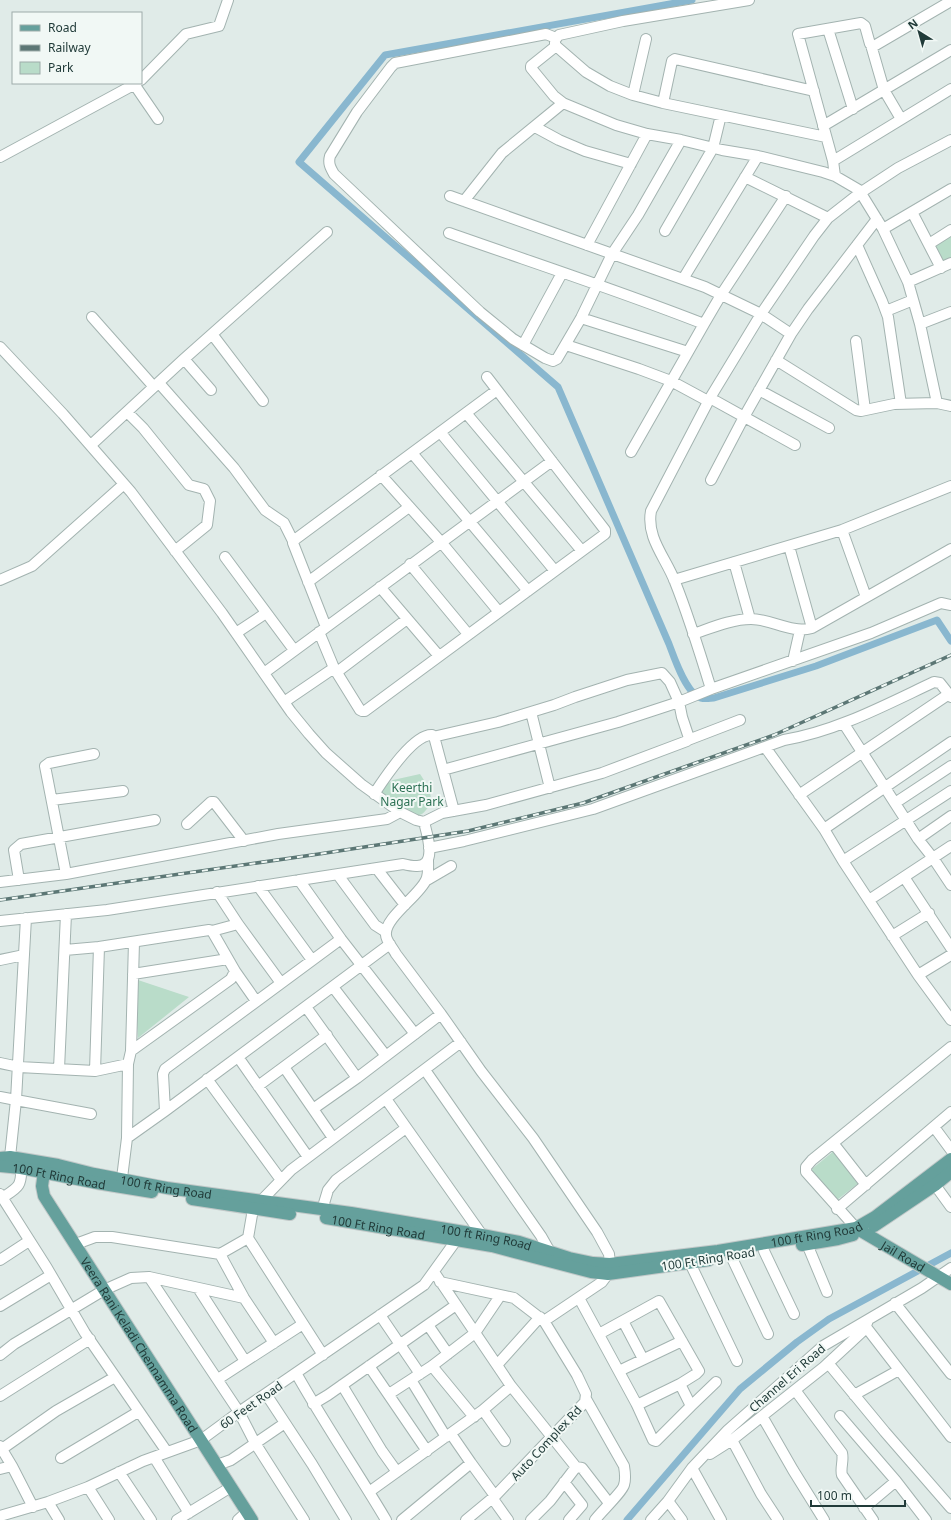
<svg xmlns="http://www.w3.org/2000/svg" width="951" height="1520" font-family="'Noto Sans',sans-serif">
	<rect width="100%" height="100%" fill="#e0ebe8"/>
	<path fill="#b9dcc9" d="M951 234V262L944 265 934 243Z
		M420 774C427 785 437 799 426 810 424 813 421 815 418 815 405 814 387 798 378 790L393 780Z
		M135 979 189 997 138 1038Z
		M835 1150 860 1182 837 1200 814 1175 812 1169Z"/>
	<g fill="none" stroke-linecap="round" stroke-linejoin="round">
		<path stroke="#89b7cf" stroke-width="7" d="M692 0 385 55 299 162 558 387 669 644C674 657 686 694 701 698 705 699 711 698 714 698L816 666 937 620 951 641
			M627 1520 740 1389 797 1342 829 1319 951 1253"/>
		<g stroke="#a3b3b0" stroke-width="12">
			<path id="minor" d="M828 29 853 109
				M556 38 546 34 395 63 391 67 357 112 330 156C328 163 330 167 334 174L480 312 513 339 545 358 553 361 557 359 581 318 612 254 638 215 681 140
				M555 44V40L559 35 623 21 749 0
				M871 45 884 90 901 119
				M141 80 186 34 219 26 228 0
				M134 84 158 119
				M633 95 646 39
				M663 103 672 61 675 59 814 91
				M823 126 951 50
				M535 127 559 140 585 151 631 164
				M826 137 663 103 633 95 610 86 586 72 556 46 531 66V68L554 96 563 103 616 125 647 134 681 140 722 150 758 156 823 172 835 176 859 190 883 229 908 282 920 324 937 403 951 406
				M0 157 137 83
				M833 161 951 89
				M835 176 833 161 798 34 861 23 865 26 870 44 874 46 951 1
				M745 177 828 218
				M450 196 705 287 761 314 791 334
				M464 201 502 153 563 103
				M912 212 941 268
				M883 229 951 189
				M665 231 713 148 721 115
				M449 233C534 263 620 291 704 324L721 295 786 196
				M929 244 951 230
				M587 245 647 134
				M857 245 882 301 888 317 901 404
				M683 279 758 156
				M908 282 951 263
				M886 311 913 300
				M92 317 154 387
				M581 318 688 352
				M920 324 951 312
				M212 334 263 401
				M856 341 865 410
				M523 345 562 273
				M566 345 639 369 671 381 708 401
				M0 347 63 414 131 492 222 613 291 712 309 734 326 753 361 784 400 812 416 820 424 822 442 813 486 805 602 773 687 741 689 738 682 717 679 702 711 689 871 633 941 603 951 605
				M184 359 211 390
				M776 360 856 410 861 411 894 404 937 403
				M159 383 234 468 265 510 284 523 293 541
				M759 390 829 428
				M710 398 795 445
				M127 412 143 428 189 485 204 489 210 501 207 525 175 551
				M466 413 582 551
				M440 432 555 571
				M91 445 184 359 327 232
				M631 452 704 324
				M412 453 528 591
				M381 475 441 542 499 612
				M711 480 744 417 791 334 808 309 877 219
				M842 530 866 597
				M789 546 812 628
				M225 557 294 650
				M734 562 750 619
				M410 564 468 634
				M0 580 32 566 124 484
				M674 580 842 530 951 486
				M308 582 409 507
				M380 587 439 656
				M326 627 293 543V541L497 390
				M319 632 334 668 360 710 362 711H365L605 534V530L487 377
				M236 633 266 613
				M693 634C711 628 732 619 751 619 772 619 791 634 812 628L951 549
				M793 661 800 630
				M337 672 407 619
				M264 673 552 461
				M711 689C700 653 689 617 675 582 666 558 646 538 651 511L710 398 761 314 814 236 828 218 860 193 898 168 951 140
				M284 702 334 668
				M531 712 550 788
				M844 724 918 839 933 858 951 885
				M688 740 740 720
				M765 747 824 829 843 861 918 975 951 1020
				M443 770 435 740V737L437 736 498 722 554 705 575 697 627 680 662 673 670 682 679 702 618 722 443 770 454 811
				M374 794C384 779 413 734 432 735L435 737
				M799 795 949 694
				M52 800 123 791
				M895 803 951 766
				M187 824 211 802H214L244 841
				M824 829 951 742
				M918 839 951 816
				M429 848 464 841 593 809 784 740C837 731 885 705 934 682L940 683 951 697
				M428 859C428 866 429 874 426 880 419 896 384 918 386 935 386 941 393 948 396 954L441 1014 481 1071 533 1138 597 1232 609 1254 610 1264 608 1274 602 1282 544 1321 577 1375 586 1394 585 1402 495 1496 466 1520
				M843 861 951 791
				M377 869 405 905
				M66 874 45 766 49 763 94 754
				M338 875 375 925 386 932
				M904 877 951 948
				M19 880 14 850 21 844 155 820
				M299 880 341 939 415 1034
				M427 880 451 866
				M0 882 66 874 278 834 387 819 400 812
				M258 886 312 960
				M217 892 238 924 281 983
				M869 900 951 846
				M0 921 107 910 403 864C407 865 412 866 416 866 438 867 427 834 424 822
				M212 931 238 924
				M892 936 929 913
				M65 950 99 947
				M0 960 24 955
				M235 971 256 1001
				M133 974 228 959
				M918 975 951 955
				M333 987 386 1056
				M306 1007 357 1078
				M131 1051 134 942
				M238 1057 308 1157
				M0 1063 19 1067 95 1071 99 947 209 930 212 931 235 971 231 979 131 1051 128 1064 127 1138 122 1178
				M284 1067 333 1138
				M59 1069 66 914
				M425 1070 541 1236 550 1252
				M95 1071 128 1064
				M207 1079 281 1180
				M258 1086 327 1035
				M0 1097 16 1100 26 918
				M386 1099 482 1235
				M313 1109 357 1078 441 1014
				M165 1111 163 1074 165 1069 341 939
				M934 1127 951 1150
				M127 1138 165 1111 390 944
				M833 1143 866 1185
				M10 1157 16 1100 91 1114
				M935 1185 951 1207
				M0 1194 47 1268 85 1333 167 1452
				M2 1198C17 1188 22 1187 21 1168
				M837 1209 951 1112
				M322 1210 328 1190 336 1180 406 1128
				M856 1228 806 1172V1167L812 1160 951 1047
				M76 1244 95 1237H112L220 1254 248 1238
				M807 1244 827 1292
				M764 1251 794 1314
				M220 1254 244 1298 274 1343
				M731 1256 768 1334
				M0 1260 29 1241
				M690 1263 737 1361
				M434 1272 511 1386 576 1467 582 1468 609 1503
				M149 1277 239 1412 255 1443 304 1520
				M440 1282 514 1298 544 1321
				M198 1288 245 1361
				M579 1298 636 1403 637 1405 653 1440 656 1441 691 1406 680 1384 637 1405
				M895 1303 951 1374
				M0 1306 51 1275
				M380 1315 420 1374
				M623 1321 643 1359
				M428 1325 448 1354
				M866 1327 951 1437
				M599 1334 659 1301 699 1371 696 1374 680 1384
				M0 1355 14 1344 104 1290 131 1278 149 1277 244 1298
				M323 1355 248 1238 253 1209 291 1170 461 1042
				M828 1363 885 1432 951 1508
				M497 1365 540 1317
				M369 1366 427 1451
				M432 1366 474 1417
				M619 1371 682 1341
				M296 1373C324 1423 357 1471 386 1520
				M218 1379 303 1324
				M411 1380 446 1437
				M342 1385 382 1451 397 1472
				M795 1390 842 1453C844 1461 840 1468 842 1475L873 1520
				M266 1394 312 1464 346 1520
				M389 1394 432 1366 475 1333 500 1296
				M854 1395 899 1370
				M0 1396 90 1339
				M586 1399 624 1466C625 1472 626 1479 624 1485 623 1491 600 1513 595 1520
				M313 1404 328 1395 456 1305
				M691 1406 716 1382
				M483 1410 505 1441
				M762 1416 793 1470 824 1520
				M840 1416 896 1481 926 1520
				M451 1434 471 1463 495 1496
				M0 1446 12 1466 33 1507
				M2 1449 56 1411 115 1377
				M710 1454 732 1440
				M154 1457 189 1513
				M61 1458 138 1412
				M217 1465 231 1460 285 1423
				M692 1468 721 1520
				M0 1469 12 1466
				M119 1472 151 1520
				M564 1482 582 1505 569 1520
				M88 1487 109 1520
				M369 1492 483 1410 511 1386
				M493 1499 508 1520
				M668 1501 682 1520
				M48 1502 59 1520
				M864 1508 896 1481
				M0 1516 48 1502 88 1487 143 1461 201 1440 239 1412 424 1285 460 1235
				M177 1520 231 1487
				M238 1520 247 1512
				M402 1520 471 1463
				M531 1520 550 1501 576 1467
				M651 1520 668 1501 692 1468 728 1430 823 1346 922 1288 951 1268
				M778 1520 761 1494 732 1440 824 1367 865 1329 868 1320"/>
		</g>
		<g stroke="#c1c8c8" stroke-width="14">
			<g id="major">
				<path id="s1" d="M0 1158 10 1157 58 1165 94 1174 167 1188 351 1213 482 1235 519 1242 569 1258 593 1263 610 1264 718 1251 856 1228 875 1217 951 1159"/>
				<path id="s2" d="M45 1165 42 1186 44 1196 252 1520"/>
				<path id="s3" d="M0 1166 21 1168 97 1183 152 1192"/>
				<path d="M192 1199 290 1214"/>
				<path id="s4" d="M326 1218 492 1246 591 1272 608 1274 709 1260"/>
				<path d="M874 1226 935 1185 951 1172"/>
				<path id="s5" d="M856 1228 951 1284"/>
				<path d="M802 1245 838 1239 853 1235"/>
			</g>
		</g>
		<use href="#minor" stroke="#fff" stroke-width="10"/>
		<use href="#major" stroke="#65a09c" stroke-width="12"/>
		<g stroke="#5c7775" stroke-width="3.5">
			<path id="rail" d="M0 900 319 854 468 831 583 803 774 735 951 655"/>
		</g>
		<use href="#rail" stroke="#f1f8f5" stroke-width="2" stroke-dasharray="6" stroke-linecap="butt"/>
	</g>
	<g text-anchor="middle" dominant-baseline="central" stroke-width="4" stroke-linejoin="round" paint-order="stroke">
		<g font-size="12" fill="#2c7154" stroke="#f1f8f5">
			<text x="412" y="787">Keerthi<tspan x="412" dy="14">Nagar Park</tspan></text>
		</g>
		<g font-size="12" fill="#213b39" stroke="#f1f8f5">
			<text stroke="none"><textPath href="#s3" startOffset="60">100 Ft Ring Road</textPath></text>
			<text stroke="none"><textPath href="#s1" startOffset="169">100 ft Ring Road</textPath></text>
			<text stroke="none"><textPath href="#s4" startOffset="53">100 Ft Ring Road</textPath></text>
			<text stroke="none"><textPath href="#s1" startOffset="829">100 ft Ring Road</textPath></text>
			<text stroke="none"><textPath href="#s1" startOffset="493">100 ft Ring Road</textPath></text>
			<text stroke="none"><textPath href="#s5" startOffset="55">Jail Road</textPath></text>
			<text transform="translate(708 1259) rotate(-9)">100 Ft Ring Road</text>
			<text stroke="none"><textPath href="#s2" startOffset="208">Veera Rani Keladi Chennamma Road</textPath></text>
			<text transform="translate(787 1378) rotate(-41)">Channel Eri Road</text>
			<text transform="translate(251 1405) rotate(-35)">60 Feet Road</text>
			<text transform="translate(546 1443) rotate(-47)">Auto Complex Rd</text>
		</g>
	</g>
	<rect x="12" y="12" width="130" height="72" fill="#f1f8f5" stroke="#9eacaa"/>
	<rect x="20" y="25" width="20" height="6" fill="#65a09c" stroke="#9eacaa"/>
	<text x="48" y="32" font-size="12" fill="#213b39">Road</text>
	<rect x="20" y="45" width="20" height="6" fill="#5c7775" stroke="#9eacaa"/>
	<text x="48" y="52" font-size="12" fill="#213b39">Railway</text>
	<rect x="20" y="62" width="20" height="12" fill="#b9dcc9" stroke="#9eacaa"/>
	<text x="48" y="72" font-size="12" fill="#213b39">Park</text>
	<g transform="translate(919 32) rotate(323)" stroke="#f1f8f5" stroke-width="3" paint-order="stroke">
	<path d="M0-3L7 15L0 10L-7 15Z" fill="#213b39"/>
	<text y="-6" font-size="11" font-weight="bold" text-anchor="middle" fill="#213b39">N</text>
	</g>
	<path d="M811 1500v6h94v-6" fill="none" stroke="#213b39" stroke-width="2"/>
	<text x="817" y="1500" font-size="12" fill="#213b39" stroke="#f1f8f5" stroke-width="3" paint-order="stroke">100 m</text>
</svg>
